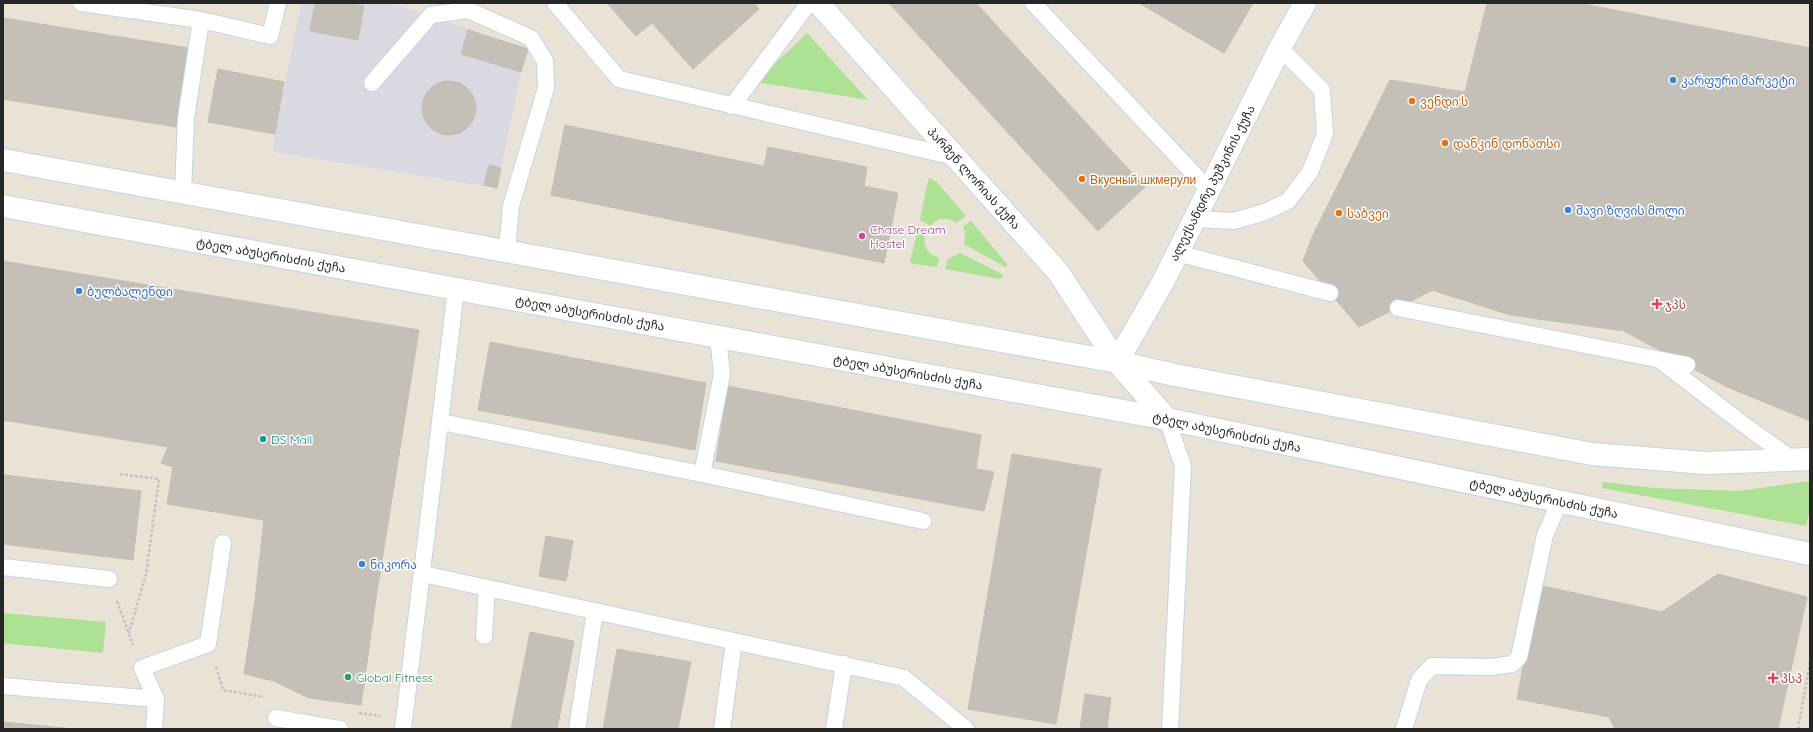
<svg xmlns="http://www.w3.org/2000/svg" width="1813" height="732" font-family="Quicksand,'Noto Sans Georgian',sans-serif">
	<rect width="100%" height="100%" fill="#e9e2d7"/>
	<path fill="#dbd8e1" d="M301 3H391L528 49 521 72 497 188 273 152 275 134Z"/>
	<path fill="#ade193" d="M807 33 868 100 756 82Z
		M930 178 937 182 966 216 957 223C948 217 937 217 931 226L920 220 928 180Z
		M971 221 1007 264V268L964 244 965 232 963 227Z
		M918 228 926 232C921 244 927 254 939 258L937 267 914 264 910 262Z
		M960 253 1002 274 1004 276 999 279 945 269 948 259Z
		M1810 481V510L1806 526 1602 488 1603 482 1655 488 1738 491Z
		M3 613 106 622 103 653 3 643Z"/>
	<path fill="#c4bfb7" stroke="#c4beb2" d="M315 3H349L364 6 358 40 310 31Z
		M607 3H754L759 9 693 69 652 23 636 36Z
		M889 3H976L1145 187 1098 231Z
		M1139 3H1253L1224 53Z
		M1487 3H1578L1810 48V421L1725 386 1624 331 1510 315 1433 290 1359 327 1303 261 1312 237 1390 80 1465 92Z
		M3 18 189 48 176 127 3 99Z
		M468 30 528 49 521 72 461 54Z
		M218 69 284 82 275 134 208 122Z
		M422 108a27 27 0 1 1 54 0a27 27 0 1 1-54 0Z
		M565 125 764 166 768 147 867 167 864 186 898 193 884 263 551 195Z
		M489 165 501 168 497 188 484 185Z
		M1449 232 1470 237 1460 299 1438 292Z
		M3 261 419 330 376 598 326 588 298 585 280 603 255 600 264 520 167 504 173 467 161 463 168 447 3 420Z
		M490 342 706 383 695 450 478 410Z
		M728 386 981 435 976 469 994 472 984 511 716 461Z
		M1012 454 1101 469 1056 724 968 709Z
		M3 475 141 491 133 560 3 544Z
		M546 536 573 541 566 581 539 576Z
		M1718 574 1807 597 1778 729H1615L1609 717 1517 699 1538 585 1662 612Z
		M298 585 326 588 376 598 361 705 309 698 274 681 244 674 255 600 280 603Z
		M530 632 574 641 557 729H511Z
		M617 649 691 662 678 729H603Z
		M1085 694 1111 698 1107 729H1080Z
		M3 722 74 729H3Z"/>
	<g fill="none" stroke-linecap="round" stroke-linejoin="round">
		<g stroke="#cdd0e0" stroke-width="18">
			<path id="service" d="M81 3 201 20 270 36 278 3
				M555 3 619 79 955 157
				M1033 3 1209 190
				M372 83 431 15 468 10 531 38 545 61 546 88 511 206 507 251
				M732 106 809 3
				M183 192 186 118 201 20
				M1195 219 1234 221 1265 212 1288 201 1310 172 1325 134 1322 90 1280 48
				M1177 253 1330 293
				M1398 308 1687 365
				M1662 362 1751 430 1795 461
				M1167 419 1183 466 1170 729
				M441 422 702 474 923 521
				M702 474 722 374 718 337
				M3 567 109 579
				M423 574 904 678 966 729
				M484 636 487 588
				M3 686 156 699
				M276 718 340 729
				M154 729 156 699 142 668 208 644 223 543
				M403 729 456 289
				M577 729 595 611
				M722 729 734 641
				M834 729 844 664
				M1404 729 1419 680 1432 666 1492 667 1512 664 1519 657 1545 535 1560 501"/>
		</g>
		<g stroke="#cdd0e0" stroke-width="24">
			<path id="minor" d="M818 3 1058 272 1117 362 1167 419
				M1117 362 1163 282 1280 48 1305 3"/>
		</g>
		<g stroke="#cdd0e0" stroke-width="24">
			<path id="secondary" d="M3 160 1117 362 1175 375 1592 454 1706 463 1810 459
				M3 206 1167 419 1810 554"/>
		</g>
		<path stroke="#c2c2c2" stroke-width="2.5" stroke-dasharray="3 2" stroke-linecap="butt" d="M120 474 159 479 146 574 129 633
			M117 601 133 645
			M216 667 223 690 264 697
			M359 713 380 716
			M1798 729 1810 662"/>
		<use href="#service" stroke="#fff" stroke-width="16"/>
		<use href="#minor" stroke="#fff" stroke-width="22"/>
		<use href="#secondary" stroke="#fff" stroke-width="22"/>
	</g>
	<g fill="#3f7fe0" stroke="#fff" stroke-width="1.5">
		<circle cx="1673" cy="80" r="4"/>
		<circle cx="1568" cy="210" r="4"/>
		<circle cx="79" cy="291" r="4"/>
		<circle cx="362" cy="564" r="4"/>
	</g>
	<g fill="#e8710a" stroke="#fff" stroke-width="1.5">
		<circle cx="1412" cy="101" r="4"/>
		<circle cx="1445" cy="143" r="4"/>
		<circle cx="1082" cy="179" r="4"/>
		<circle cx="1339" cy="213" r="4"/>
	</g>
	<circle fill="#d1479c" stroke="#fff" stroke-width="1.5" cx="862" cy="236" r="4"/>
	<g fill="#e0444e" stroke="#fff" stroke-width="1.5">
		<path d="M1655 298h4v4h4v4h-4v4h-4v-4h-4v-4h4z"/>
		<path d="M1771 672h4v4h4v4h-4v4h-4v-4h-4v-4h4z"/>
	</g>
	<circle fill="#0f9aa8" stroke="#fff" stroke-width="1.5" cx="263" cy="439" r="4"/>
	<circle fill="#2e9e5b" stroke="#fff" stroke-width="1.5" cx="348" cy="677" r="4"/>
	<g text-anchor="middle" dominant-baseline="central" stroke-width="3" stroke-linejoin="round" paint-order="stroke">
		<g font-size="12" fill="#366cbe" stroke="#fff" text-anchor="start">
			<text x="1681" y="80">კარფური მარკეტი</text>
			<text x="1576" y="210">შავი ზღვის მოლი</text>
			<text x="87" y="291">ბულბალენდი</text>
			<text x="370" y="564">ნიკორა</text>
		</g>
		<g font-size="12" fill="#c56008" stroke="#fff" text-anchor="start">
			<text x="1420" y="101">ვენდი'ს</text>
			<text x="1453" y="143">დანკინ დონათსი</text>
			<text x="1090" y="179">Вкусный шкмерули</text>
			<text x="1347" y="213">საბვეი</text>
		</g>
		<g font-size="12" fill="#262626" stroke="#fff">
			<text transform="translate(974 178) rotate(48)">პარმენ ლორიას ქუჩა</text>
			<text transform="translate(1212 183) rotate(-63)">ალექსანდრე პუშკინის ქუჩა</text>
			<text transform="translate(271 255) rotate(10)">ტბელ აბუსერისძის ქუჩა</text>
			<text transform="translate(590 313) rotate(10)">ტბელ აბუსერისძის ქუჩა</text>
			<text transform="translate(908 372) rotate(10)">ტბელ აბუსერისძის ქუჩა</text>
			<text transform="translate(1227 432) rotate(12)">ტბელ აბუსერისძის ქუჩა</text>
			<text transform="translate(1544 498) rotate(12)">ტბელ აბუსერისძის ქუჩა</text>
		</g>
		<g font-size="12" fill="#b23c85" stroke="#fff" text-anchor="start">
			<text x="870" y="229">Chase Dream<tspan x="870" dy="14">Hostel</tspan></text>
		</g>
		<g font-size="12" fill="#be3a42" stroke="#fff" text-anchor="start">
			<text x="1665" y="304">ჯპს</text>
			<text x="1781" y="678">პსპ</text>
		</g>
		<g font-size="12" fill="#0d838f" stroke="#fff" text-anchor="start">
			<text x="271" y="439">DS Mall</text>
		</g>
		<g font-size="12" fill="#27864d" stroke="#fff" text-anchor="start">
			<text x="356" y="677">Global Fitness</text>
		</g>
	</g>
	<rect width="1813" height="732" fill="none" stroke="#262626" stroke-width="8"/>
</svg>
